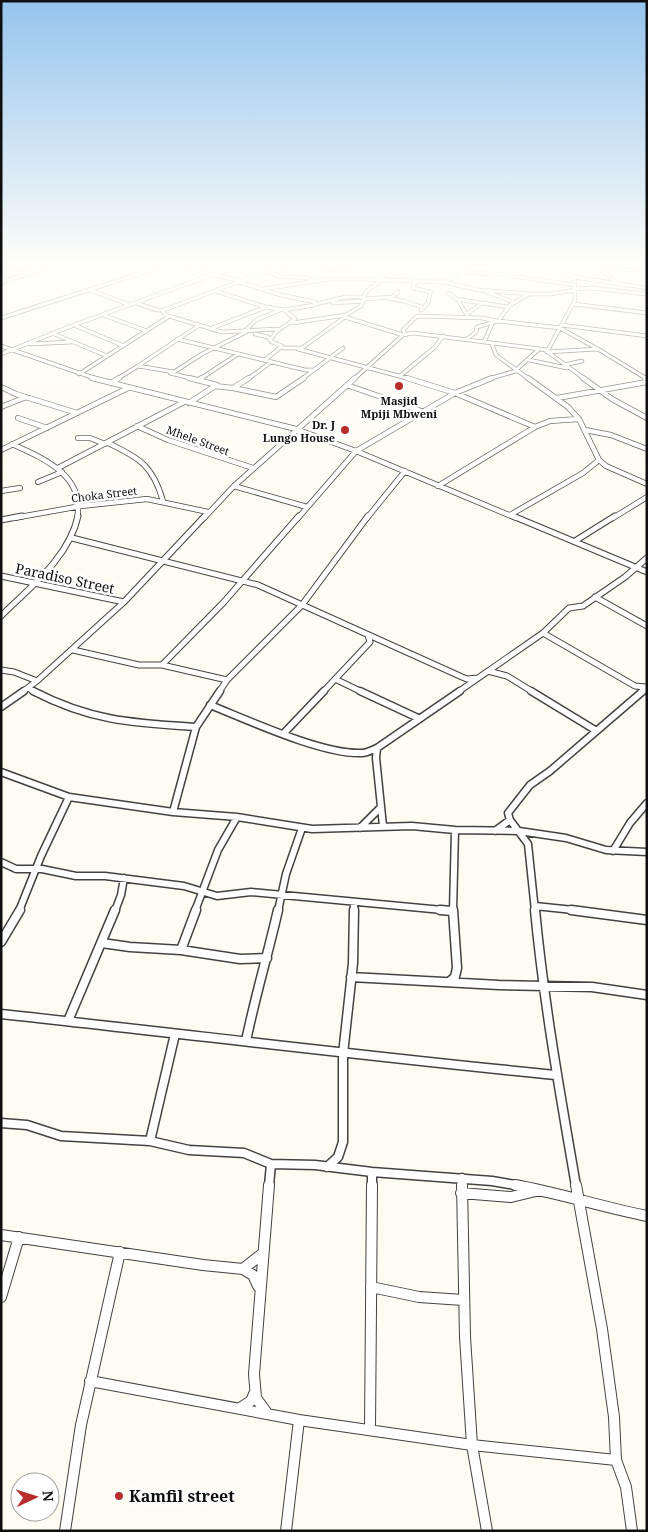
<svg xmlns="http://www.w3.org/2000/svg" width="648" height="1532" font-family="'Noto Serif',serif">
	<rect width="100%" height="100%" fill="#fefcf2"/>
	<g fill="none" stroke-linecap="round" stroke-linejoin="round">
		<g stroke="#424242" stroke-width="4.5">
			<path id="minor-far5" d="M11 268 35 271
				M185 268 241 281
				M262 268 278 276 308 278 313 281
				M600 268 616 282
				M326 270 351 268
				M509 270 514 268
				M463 272 505 275 575 285
				M604 272 610 270 647 269
				M574 277 647 288
				M378 280 392 268
				M1 282 48 268
				M239 282 281 295 315 302 314 305 284 310 295 319 277 331 271 339
				M415 282 413 288 431 292
				M444 282 457 276 465 269
				M263 289 330 279H362L443 282 479 290 529 294H550L575 290
				M575 289 591 288 647 294
				M90 290 130 305
				M215 291 266 307 284 310
				M487 292 513 302
				M448 293 458 300 468 317
				M387 298 404 301 424 308
				M364 299 392 297 398 292
				M456 299 508 307
				M136 303 157 310H164
				M333 303 364 301
				M316 304 346 297H364
				M573 304 647 313
				M421 310 428 303 430 294
				M467 314 482 303
				M103 315 147 331
				M169 316 222 332 280 329
				M345 317 403 335
				M1 318 157 268
				M498 321 560 328 596 348
				M292 323 346 315 361 306 366 292 381 280
				M74 325 124 346
				M562 325 647 336
				M210 329 266 307
				M244 332 256 320 280 310
				M52 333 107 356
				M255 334 268 337 272 342 282 346 265 360
				M405 334 403 330 417 316 482 318 496 321
				M177 339 305 370H313
				M467 339 476 332 477 327 498 321 510 305 529 294
				M484 342 493 322
				M30 344 72 342
				M492 344 496 355 529 379
				M1 346 97 379
				M282 348H302L345 317
				M298 349 410 379
				M545 350 585 379
				M547 352 598 349 647 379
				M1 354 74 325 231 268
				M529 360 567 368
				M564 365 582 361
				M138 366 198 326
				M516 370 538 350
				M170 373 194 379
				M79 374 168 317 163 312 164 310 254 276 287 268
				M400 376 435 347 443 336
				M117 379 138 366 174 372 202 354 246 332
				M200 379 238 354
				M248 379 271 362
				M302 379 343 348
				M354 379 403 335 413 333 548 350 575 300 574 277 552 268
				M488 379 516 371"/>
		</g>
		<g stroke="#424242" stroke-width="6">
			<path id="minor-far4" d="M92 378 296 429 356 451 516 518
				M189 378 217 385
				M407 378 455 393 535 427
				M583 378 612 399 647 418
				M645 378 647 379
				M200 379 202 378
				M111 383 119 378
				M347 385 424 412
				M1 387 16 394 77 413
				M233 388 276 397 304 378
				M557 398 647 382
				M189 403 215 386 233 388 249 378
				M1 407 26 397
				M18 418 47 428
				M137 426 168 440 253 468
				M585 430 611 435 647 449
				M78 438H90L105 444
				M108 443C140 458 153 466 163 501
				M12 444C43 458 86 476 77 518
				M1 450 128 388
				M599 460 606 466 647 484
				M58 468 184 402
				M38 482 62 472
				M234 486 307 507
				M438 486 535 427 550 421 579 419
				M1 491 20 488
				M510 515 583 473 599 460 579 419 568 407 528 378
				M14 518 81 506 147 499 208 512
				M204 518 234 486 355 378
				M298 518 356 451 455 393 492 378
				M367 518 405 471
				M613 518 647 497"/>
		</g>
		<g stroke="#424242" stroke-width="7">
			<path id="minor-far3" d="M513 516 647 572
				M1 520 22 516
				M72 538 258 585 462 677 467 679 478 678
				M575 541 615 516
				M1 576 124 602
				M595 597 647 626
				M1 616C29 588 69 558 78 516
				M543 633 635 686 646 687
				M73 650 139 665H162L223 603 299 516
				M162 665 227 680
				M1 670 14 672 37 681
				M488 671 507 676 533 692
				M335 679 362 692
				M28 688 35 692
				M22 692 37 681 124 602 205 516
				M219 692 227 680 302 605 368 516
				M323 692 370 642 368 635
				M458 692 543 633 569 608 583 606 625 577 647 558
				M641 692 647 687"/>
		</g>
		<g stroke="#424242" stroke-width="9">
			<path id="minor-far2" d="M33 691C91 721 132 723 196 727
				M360 691 418 718
				M531 691 595 730
				M210 705C248 720 323 755 362 753 367 753 372 750 377 748L460 691
				M1 707 24 691
				M284 733 324 691
				M377 748 376 758 383 826
				M1 772 69 797 173 812 237 817 312 829 412 826 455 830 519 831 566 838 606 850 647 852
				M173 812 196 727 220 691
				M360 828 380 808
				M495 831 510 820
				M613 851 630 823 647 803
				M1 862 16 869H42L76 876H105L184 886 217 896 251 892 453 911
				M535 906 583 911
				M19 911 41 856 69 797
				M115 911 121 895 124 878
				M195 911 218 850 237 817
				M278 911 286 874 302 828
				M354 911V902
				M453 911 455 830
				M535 911 528 844 510 820 508 813 530 785 550 771 643 691"/>
		</g>
		<g stroke="#424242" stroke-width="11">
			<path id="minor-far1" d="M440 910 453 911
				M535 910C544 1004 560 1093 576 1186
				M571 910 647 920
				M1 942 20 910
				M102 943 130 947 181 950 240 959 267 958
				M181 950 196 910
				M351 977 499 985 592 987 647 995
				M449 982 455 977 457 968 453 910
				M1 1014C186 1034 371 1057 556 1075
				M68 1021 115 910
				M246 1041C255 997 268 954 278 910
				M1 1123 27 1125 61 1136 150 1141 189 1150 244 1153 271 1164 315 1165 372 1172 492 1181 521 1186
				M150 1141 175 1034
				M327 1167 338 1157 343 1142V1054L353 963 354 910
				M462 1178V1186
				M269 1186 271 1164
				M372 1186V1172"/>
		</g>
		<g stroke="#424242" stroke-width="12">
			<path id="minor" d="M462 1185 465 1337 472 1445 487 1531
				M515 1185C559 1193 602 1207 647 1216
				M576 1185 602 1329 614 1417 616 1460 626 1487 632 1531
				M461 1193 511 1197 540 1190
				M1 1235 203 1265 243 1269 262 1254
				M243 1269 253 1275 258 1286
				M371 1287 419 1297 463 1300
				M1 1297 19 1237
				M90 1381 299 1420 472 1445 616 1460
				M240 1408 251 1401 255 1392
				M267 1413 256 1398 254 1374 269 1185
				M370 1429 372 1185
				M65 1531 81 1425 120 1252
				M286 1531 299 1420"/>
		</g>
		<use href="#minor-far5" stroke="#fff" stroke-width="3"/>
		<use href="#minor-far4" stroke="#fff" stroke-width="4.5"/>
		<use href="#minor-far3" stroke="#fff" stroke-width="5"/>
		<use href="#minor-far2" stroke="#fff" stroke-width="6"/>
		<use href="#minor-far1" stroke="#fff" stroke-width="8"/>
		<use href="#minor" stroke="#fff" stroke-width="10"/>
	</g>
	<linearGradient id="sky" x2="0" y2="1"><stop stop-color="#95c4ed"/><stop offset="0.55" stop-color="#fffef9"/><stop offset="1" stop-color="#fffef9" stop-opacity="0"/></linearGradient>
	<rect width="648" height="483" fill="url(#sky)"/>
	<g fill="#bb2c2d" stroke="#fff" stroke-width="2">
		<circle cx="399" cy="386" r="5"/>
		<circle cx="345" cy="430" r="5"/>
		<circle cx="119" cy="1496" r="5"/>
	</g>
	<g text-anchor="middle" dominant-baseline="central" stroke-width="5" stroke-linejoin="round" paint-order="stroke">
		<g font-size="11" font-weight="bold" fill="#0f0f0f" stroke="#fff">
			<text x="399" y="400">Masjid<tspan x="399" dy="13">Mpiji Mbweni</tspan></text>
			<text x="335" y="424" text-anchor="end">Dr. J<tspan x="335" dy="13">Lungo House</tspan></text>
		</g>
		<g font-size="11" fill="#0f0f0f" stroke="#fff">
			<text transform="translate(198 440) rotate(20)">Mhele Street</text>
			<text transform="translate(104 494) rotate(-7)">Choka Street</text>
		</g>
		<g font-size="14" fill="#0f0f0f" stroke="#fff">
			<text transform="translate(65 578) rotate(12)">Paradiso Street</text>
		</g>
		<g font-size="16" font-weight="bold" fill="#0f0f0f" stroke="#fff" text-anchor="start">
			<text x="129" y="1496">Kamfil street</text>
		</g>
	</g>
	<rect width="648" height="1532" fill="none" stroke="#0f0f0f" stroke-width="5"/>
	<g transform="translate(35 1497) rotate(86)"><circle r="24" fill="#ffffff" stroke="#9f9f9f"/>
	<path d="M0-4L9 19L0 12L-9 19Z" fill="#bb2c2d"/>
	<text y="-8" font-size="14" font-weight="bold" text-anchor="middle" fill="#0f0f0f">N</text>
	</g>
</svg>
